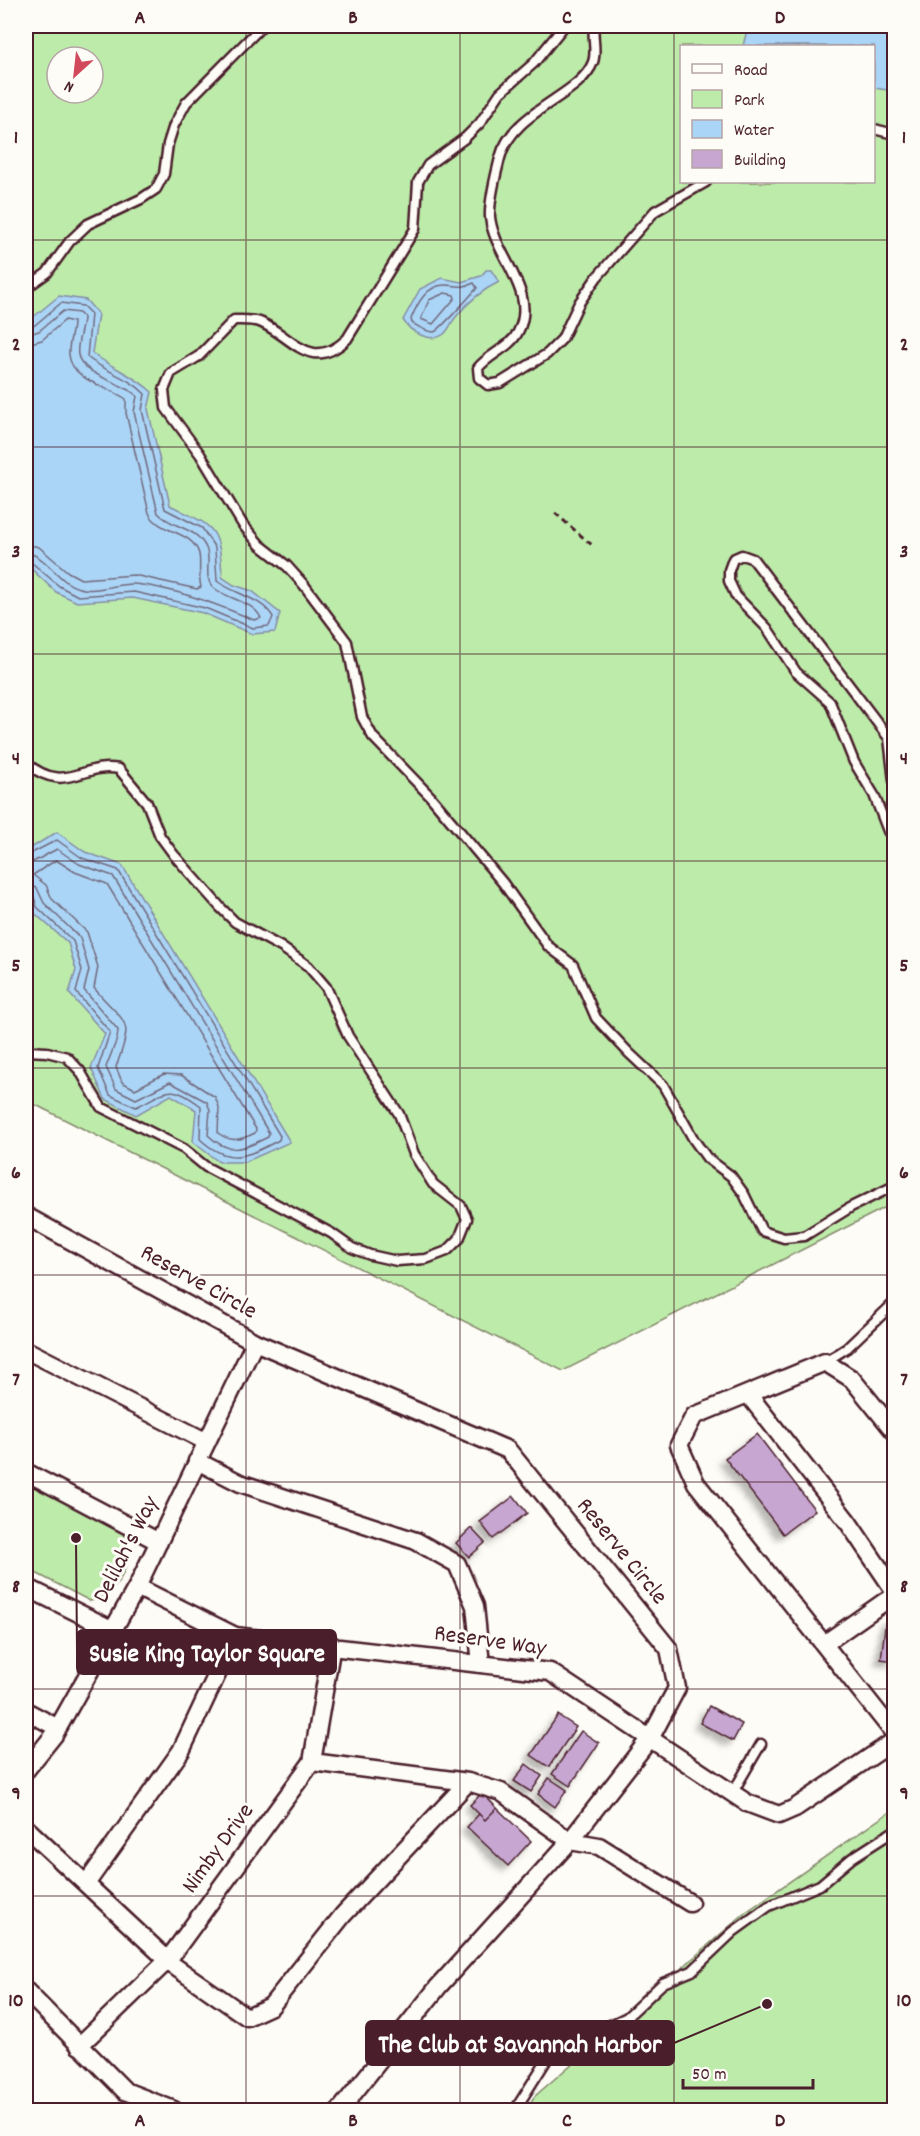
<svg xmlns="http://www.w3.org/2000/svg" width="920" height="2136" font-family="Dekko,sans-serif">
	<defs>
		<filter id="shadow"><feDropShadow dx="-5.5" dy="5.5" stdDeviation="3" flood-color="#0004"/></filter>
	</defs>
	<rect width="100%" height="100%" fill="#fdfcf7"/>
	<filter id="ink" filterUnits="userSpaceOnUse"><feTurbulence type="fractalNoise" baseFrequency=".0167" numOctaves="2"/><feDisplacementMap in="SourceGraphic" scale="12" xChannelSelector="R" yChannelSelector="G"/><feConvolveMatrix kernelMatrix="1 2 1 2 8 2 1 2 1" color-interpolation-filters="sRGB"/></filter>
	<g filter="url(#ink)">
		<path fill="#bdecaa" stroke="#84866a" stroke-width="1.5" fill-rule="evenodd" d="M26 26H894V1203L563 1371 26 1100ZM682 46H874V182H682ZM57 57H93V93H57Z
			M26 1480 125 1532C135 1559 120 1596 90 1601L26 1568Z
			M894 1809V2110H525L535 2096 746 1912Z"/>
		<path fill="#abd5f6" stroke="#848ca5" stroke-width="1.5" d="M748 26H894V91L874 88V46H743Z
			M486 270H491L499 282C482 290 467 303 455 318 451 323 449 330 444 334 431 344 410 332 403 320L420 289 442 278 461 282 481 276Z
			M59 296 86 300 98 314 92 353C112 368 134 375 152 392L148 409 170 505C213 527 220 525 222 577L234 585 252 591 280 613 275 632 252 634 203 613 133 598 77 602 56 592 26 564V323Z
			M57 832 85 852 122 865 290 1142 245 1162H219L193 1142 196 1110 171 1095 136 1115 105 1099 91 1068 105 1034 69 993 76 970 68 943 31 910 26 885V851Z"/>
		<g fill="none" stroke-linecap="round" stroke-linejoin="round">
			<path stroke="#71687c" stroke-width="1.5" d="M474 283 477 288C471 295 438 332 434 332 426 332 417 326 412 323L411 319C417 304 427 284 446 285 458 286 463 288 474 283Z
				M445 293 454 295 455 298 433 324 421 319 429 300Z
				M26 328 35 325 61 303 83 306 91 314 87 357C105 372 129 377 145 394L142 410 165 509 202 528 215 548 217 581C234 594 262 598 273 617L269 626 253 628 205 608 134 592 78 596 59 586 31 562 26 560
				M26 335 39 331 63 311 79 313 83 317C83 329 76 343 78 355 82 375 124 383 137 396L134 412 158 513C173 529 196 526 206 548 212 561 202 578 214 588 229 600 253 601 261 618L254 620C216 604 175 588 134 584 117 583 95 593 79 588 58 583 46 554 26 553
				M26 344 42 340 65 320 73 322C73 333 68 344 69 355 72 381 109 387 126 399V413L149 513C159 534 193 530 199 554 201 564 198 576 201 587L197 589 134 575 81 579 68 572 39 547 26 544
				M26 856 57 840 82 858 118 870 280 1136 279 1140C247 1157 229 1166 200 1139L201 1106C168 1081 168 1092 136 1107L110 1095 98 1068 110 1032 76 992 82 970 73 941 37 907 33 894 26 892
				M56 860 75 872 107 884 256 1129 255 1133C241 1140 231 1143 218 1133L219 1107 215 1097 181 1075 164 1074 135 1089 122 1082 116 1067C135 1017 126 1026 94 988L98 967 87 932 52 899 46 885 33 875Z
				M26 864 33 862 57 849 79 864 113 876 269 1133 268 1137C244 1149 229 1156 208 1135L210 1110 207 1102 170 1082 136 1099 116 1089 106 1067 117 1039 118 1030 84 990 89 970 80 938 44 903 37 888 26 885"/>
		</g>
		<path fill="#c7a7d2" stroke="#4a1f2b" stroke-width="1.5" filter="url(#shadow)" d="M757 1434 815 1510 783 1534 725 1458Z
			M514 1496 527 1513 493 1539 480 1522Z
			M471 1528 485 1543 469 1557 456 1543Z
			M886 1619 894 1621V1661L881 1659Z
			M709 1706 742 1724 733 1741 700 1723Z
			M558 1715 576 1727 549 1767 531 1755Z
			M581 1731 599 1743 570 1786 552 1774Z
			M526 1764 542 1776 531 1792 514 1781Z
			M549 1778 567 1790 555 1807 538 1794Z
			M482 1793 497 1808 485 1820 470 1805Z
			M497 1808 531 1841 508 1866 467 1827 479 1814 485 1820Z"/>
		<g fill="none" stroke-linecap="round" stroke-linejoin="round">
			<g stroke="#4a1f2b" stroke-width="13">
				<path id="lane" d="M564 26 534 63 500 93 480 123 465 138 428 165 418 182 415 229 347 339C311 373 294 338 262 323 253 319 244 320 234 320L199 356 171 373 164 390 166 408 200 454 243 525 260 545 287 566 304 585 347 642 362 717 373 737 430 796 503 883 548 946 573 965 596 1018 629 1053 663 1085 694 1140 707 1158 731 1176 744 1194 762 1231 784 1238 804 1236 851 1207 894 1186
					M594 26C592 37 597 52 593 62 581 96 512 110 500 158 496 175 489 199 490 217 494 256 539 292 518 332 510 348 489 354 478 368L479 378 488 385 500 383 547 354 562 339 579 303 597 277 655 211 706 182
					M874 129 894 134
					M26 288 47 273 70 241 88 224 141 199 156 189 164 174 168 144 174 125 186 103 262 26
					M26 763C67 796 81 762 119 769L147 803 160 836 174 855 220 907 235 922 281 947 308 966 326 987 348 1036 399 1114 414 1154 433 1184 461 1206 467 1219 459 1239 447 1251 426 1259 397 1261 370 1255 352 1248 331 1233 206 1167 184 1149 101 1107 80 1071 67 1057 47 1052 26 1051
					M894 781 889 738 753 559 742 555 733 559 729 570V581L736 596 767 628 796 672 830 702 854 762 874 795 888 831 894 839
					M825 1362 847 1348 894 1303
					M733 1792 761 1744
					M515 2110 551 2053 627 2017 663 1983 692 1971 733 1932 769 1906 820 1885 852 1858 894 1831"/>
			</g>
			<g stroke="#4a1f2b" stroke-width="21">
				<path id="street" d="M26 1216 255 1342 508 1450 669 1649 677 1688 651 1737 570 1841 438 1987 340 2110
					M26 1350 207 1442
					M748 1394 848 1522 894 1590
					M894 1431 852 1379 825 1362 694 1416 679 1445 696 1483 894 1733
					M197 1461 240 1483 416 1541 457 1564 475 1606 481 1664
					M26 1472 159 1542
					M26 1587 113 1630
					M137 1587 235 1636 550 1672 747 1803 779 1815 795 1808 894 1741
					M824 1644 894 1595
					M26 1711 58 1728
					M312 1762 468 1782 501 1792 570 1841 599 1846 690 1903
					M26 1770 54 1735 137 1587 255 1342
					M26 1828 174 1966 247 2017 271 2006 343 1915 468 1782
					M86 1884 181 1751 235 1636
					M26 1991 125 2091 174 2110
					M79 2046 168 1960 312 1762 332 1645"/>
			</g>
			<path stroke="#4a1f2b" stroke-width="3" stroke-dasharray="6 4.5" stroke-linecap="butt" d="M555 513 593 546"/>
			<use href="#lane" stroke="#fdfcf7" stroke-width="8"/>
			<use href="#street" stroke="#fdfcf7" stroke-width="16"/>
		</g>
	</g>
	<path fill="none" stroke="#4a1f2b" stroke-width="1.5" stroke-opacity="0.55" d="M246 26V2110M460 26V2110M674 26V2110M26 240H894M26 447H894M26 654H894M26 861H894M26 1068H894M26 1275H894M26 1482H894M26 1689H894M26 1896H894"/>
	<g text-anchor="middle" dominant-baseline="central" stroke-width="6" stroke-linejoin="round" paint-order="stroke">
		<g font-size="24" fill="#4a1f2b" stroke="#fdfcf7">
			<text transform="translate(198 1283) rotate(29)">Reserve Circle</text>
			<text transform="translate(127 1550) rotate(-63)">Delilah's Way</text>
			<text transform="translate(621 1552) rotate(51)">Reserve Circle</text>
			<text transform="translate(490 1642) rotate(8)">Reserve Way</text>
			<text transform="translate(219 1849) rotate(-54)">Nimby Drive</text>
		</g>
	</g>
	<path fill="none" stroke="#4a1f2b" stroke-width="2" d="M76 1538L77 1652M767 2004L674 2043"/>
	<g fill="#4a1f2b" stroke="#fdfcf7" stroke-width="2">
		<circle cx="76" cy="1538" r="6"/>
		<circle cx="767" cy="2004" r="6"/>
	</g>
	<g fill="#4a1f2b" stroke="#4a1f2b" stroke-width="2">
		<rect x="77" y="1630" width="259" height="44" rx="6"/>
		<rect x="366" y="2021" width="308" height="44" rx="6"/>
	</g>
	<g font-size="26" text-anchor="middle" font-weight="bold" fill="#fff">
		<text x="207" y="1661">Susie King Taylor Square</text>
		<text x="520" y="2052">The Club at Savannah Harbor</text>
	</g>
	<rect width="920" height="2136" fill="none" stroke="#fdfcf7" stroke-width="66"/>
	<rect x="680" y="45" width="195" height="138" fill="#fdfcf7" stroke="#b5a4a5" stroke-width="1.5"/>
	<rect x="692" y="64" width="30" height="9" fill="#fdfcf7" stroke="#b5a4a5" stroke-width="1.5"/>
	<text x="734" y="75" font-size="18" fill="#4a1f2b">Road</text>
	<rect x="692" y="90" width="30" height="18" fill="#bdecaa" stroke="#b5a4a5" stroke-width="1.5"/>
	<text x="734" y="105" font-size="18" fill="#4a1f2b">Park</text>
	<rect x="692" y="120" width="30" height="18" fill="#abd5f6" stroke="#b5a4a5" stroke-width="1.5"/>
	<text x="734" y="135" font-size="18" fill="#4a1f2b">Water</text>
	<rect x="692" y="150" width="30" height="18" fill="#c7a7d2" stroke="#b5a4a5" stroke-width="1.5"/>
	<text x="734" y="165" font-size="18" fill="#4a1f2b">Building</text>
	<g transform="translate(75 75) rotate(207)"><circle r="28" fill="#fdfcf7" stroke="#b5a4a5" stroke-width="1.5"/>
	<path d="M0-4.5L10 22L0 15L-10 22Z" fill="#d1495b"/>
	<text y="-9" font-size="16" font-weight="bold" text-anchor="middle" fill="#4a1f2b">N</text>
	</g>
	<path d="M683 2079v9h130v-9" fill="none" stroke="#4a1f2b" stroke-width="3"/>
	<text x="692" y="2079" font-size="18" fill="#4a1f2b" stroke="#fdfcf7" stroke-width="4.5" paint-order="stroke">50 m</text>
	<rect x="33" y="33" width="854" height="2070" fill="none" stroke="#4a1f2b" stroke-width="2"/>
	<g font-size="20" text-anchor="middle" font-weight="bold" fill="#4a1f2b">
		<text x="140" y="23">A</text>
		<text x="353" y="23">B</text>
		<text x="567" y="23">C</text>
		<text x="780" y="23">D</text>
		<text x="16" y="143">1</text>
		<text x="904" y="143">1</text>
		<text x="16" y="350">2</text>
		<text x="904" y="350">2</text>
		<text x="16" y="557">3</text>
		<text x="904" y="557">3</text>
		<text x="16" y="764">4</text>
		<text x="904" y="764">4</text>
		<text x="16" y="971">5</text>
		<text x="904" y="971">5</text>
		<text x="16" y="1178">6</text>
		<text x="904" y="1178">6</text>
		<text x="16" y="1385">7</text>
		<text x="904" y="1385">7</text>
		<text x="16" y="1592">8</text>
		<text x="904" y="1592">8</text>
		<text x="16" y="1799">9</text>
		<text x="904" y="1799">9</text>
		<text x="16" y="2006">10</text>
		<text x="904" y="2006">10</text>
		<text x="140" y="2126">A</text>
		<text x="353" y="2126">B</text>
		<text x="567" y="2126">C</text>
		<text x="780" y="2126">D</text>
	</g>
</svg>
